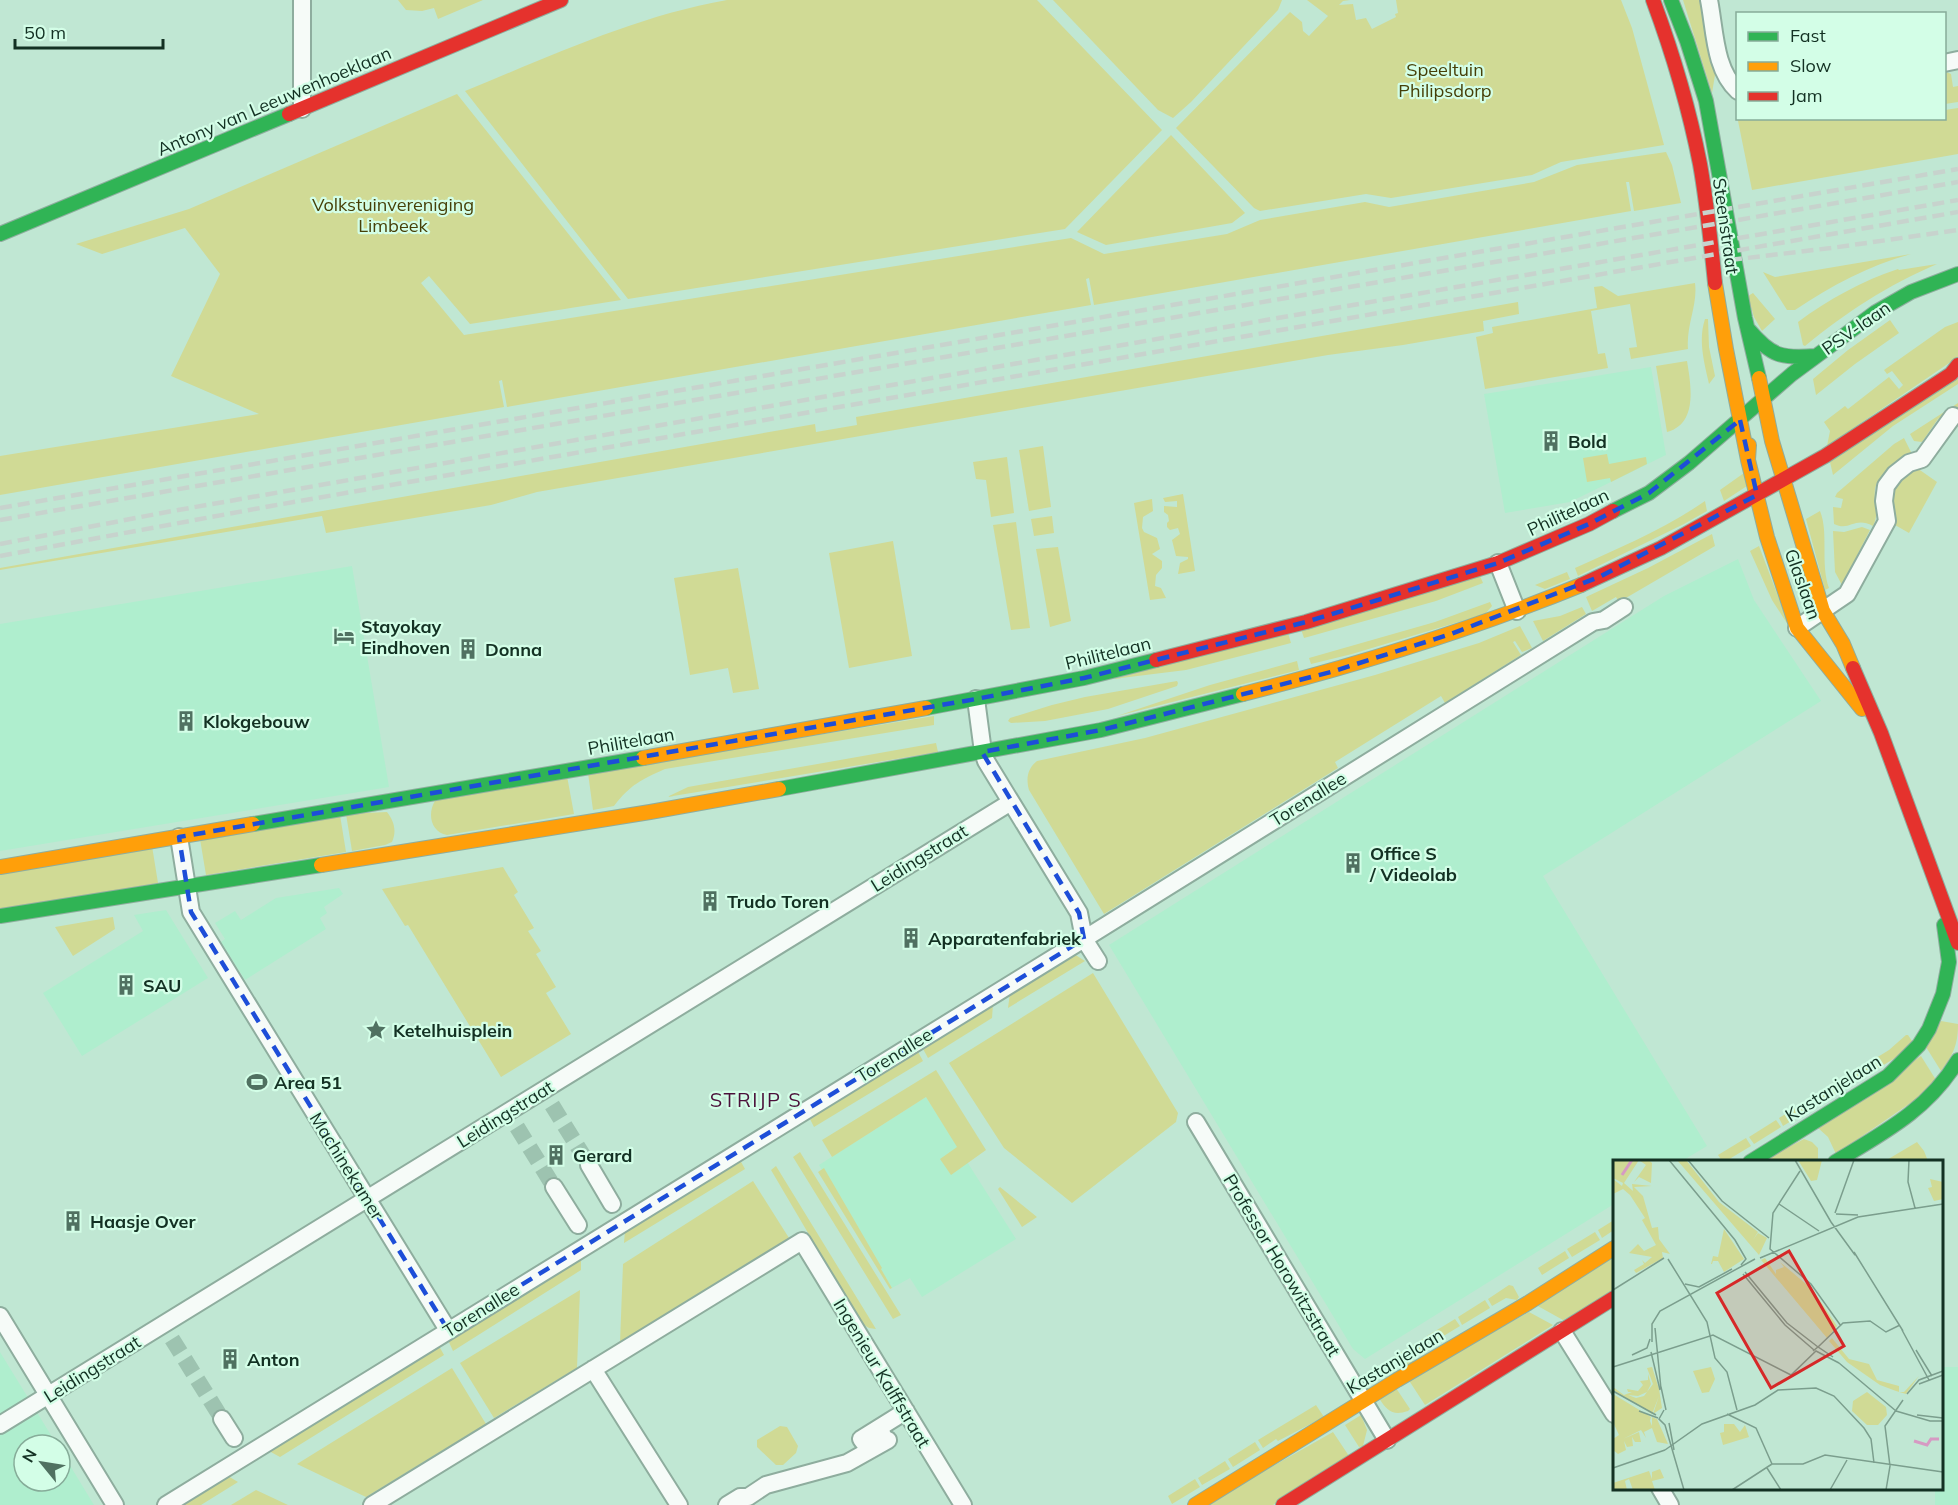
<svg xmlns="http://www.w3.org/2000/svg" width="1958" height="1505" font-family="Mulish,sans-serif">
	<rect width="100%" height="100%" fill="#c0e7d3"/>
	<path fill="#afeece" d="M1651 367 1666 455 1570 502 1505 513 1484 394Z
		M1738 559 1754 600 1821 701 1543 876 1707 1146 1682 1161 1614 1162V1204L1365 1359 1353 1349 1109 945 1664 596Z
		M352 566 389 787 0 851V624Z
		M339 888 343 894 324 907 327 913 320 918 326 929 245 980 221 942 225 939 215 923 235 911 241 920 276 898Z
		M166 910 208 978 82 1056 43 993 143 931 134 915Z
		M926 1097 1016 1239 922 1297 910 1278 892 1288 819 1165Z
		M0 1352 57 1445H24V1481H60V1449L94 1505H0Z
		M1942 1367H1958V1505H1935V1489L1942 1488Z"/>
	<path fill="#d0da95" d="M398 0H483L438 19 434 8 422 11 406 10Z
		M727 0H1037L1162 130 1065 229 628 299 465 91C551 56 636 16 727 0Z
		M1053 0H1282L1278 10 1191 102 1173 118 1158 110Z
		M1307 0H1350L1343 1 1339 5 1353 4 1356 20 1366 18 1372 29 1396 17 1395 14 1398 13 1396 0H1621L1632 28 1664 145 1561 162 1532 175 1391 198 1366 194 1260 211 1254 208 1176 128 1290 12 1302 22 1303 31 1309 36 1328 16Z
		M1683 0H1703L1716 69 1712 93Z
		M1944 71 1951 74 1953 87 1958 86V102L1945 104Z
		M457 94 621 300 470 324 429 276 421 283 464 335 1071 238 1104 254 1227 234 1260 220 1365 202 1389 207 1534 182 1577 165 1666 152 1672 165 1681 203 1634 211 1629 182H1626L1631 211 1094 305 1089 278 1086 279 1091 305 507 407 502 380 499 381 504 407 0 495V456L259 414 171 376 220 274 185 228 102 254 76 244 189 209Z
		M1958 108V154L1752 190 1736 111H1737L1738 118H1944L1945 110Z
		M1171 135 1245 213 1232 223 1106 245 1077 232Z
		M1911 254C1868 266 1832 285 1795 310H1787L1763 272 1775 277Z
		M1937 264C1886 286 1848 311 1805 346L1803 345 1798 322C1829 299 1862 281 1898 269L1899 270Z
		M1695 283C1698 305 1686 325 1688 349L1631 359 1629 348 1637 347 1630 304 1591 311 1598 354 1605 353 1608 368 1485 389 1476 337 1493 333 1492 327 1597 308 1594 287 1602 286 1618 296Z
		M1753 293 1775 319 1762 331 1754 317 1748 296Z
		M1518 302 1519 314 1483 321 1484 331 1403 345 1328 355 537 492 491 505 326 533 322 516 0 570V568L815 424 816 432 857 425 856 417Z
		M1705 319H1708L1709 347 1715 376 1709 384C1704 362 1698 340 1705 319Z
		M1890 320 1899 333 1855 364 1816 395 1813 379 1848 350Z
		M1958 322V357L1827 446 1830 431 1824 422 1845 406 1848 409 1889 377 1899 389 1903 385 1892 371 1887 374 1884 370 1945 327Z
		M1687 361C1691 385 1698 424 1667 432L1656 366Z
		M1958 375V384L1893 426 1833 475 1830 462Z
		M1958 403V407L1938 419 1922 442 1914 441 1910 434Z
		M1904 438 1911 452 1909 455C1893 466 1872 476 1875 498 1876 509 1878 516 1873 526 1854 516 1850 532 1834 524L1833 507 1841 508 1843 499 1835 497 1837 493 1894 444Z
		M1043 446 1051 507 1029 511 1019 450Z
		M1607 454 1609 464 1646 457 1647 464 1611 482 1610 478 1587 482 1583 458Z
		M1007 457 1014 513 991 517 986 480 976 479 973 462Z
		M1917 468 1937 482 1909 533 1895 525C1885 499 1892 482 1917 468Z
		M1744 473 1750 484 1724 501 1720 490Z
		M1183 494 1195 571 1178 574 1180 563 1188 559V557L1176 556 1172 540 1180 534 1178 528 1170 530 1167 527V523L1169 521 1168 515 1164 512V506L1177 507V501L1165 502 1163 498Z
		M1152 499 1153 511 1143 517 1142 528 1144 532 1157 538 1160 549 1152 554 1162 561V568L1156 575 1155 586 1161 588 1166 598 1150 600 1134 503Z
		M1705 501 1707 511 1684 524 1578 576 1575 568C1619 548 1665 529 1705 501Z
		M1820 511C1829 533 1820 563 1829 588L1825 590 1806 519Z
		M1052 516 1054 533 1034 536 1031 519Z
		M1016 522 1030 628 1011 630 993 525Z
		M1862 527 1870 530 1842 585 1835 572 1833 531 1844 532Z
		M1712 534 1715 546 1619 602 1616 597 1592 611 1586 597 1648 568Z
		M893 541 912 656 849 668 829 553Z
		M1759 546 1790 628 1772 600 1750 551Z
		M1058 547 1071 621 1050 627 1036 549Z
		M738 568 759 689 733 693 728 668 690 675 674 578Z
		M1567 572 1570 579 1545 589 1535 585Z
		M1480 576 1483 583 1436 601 1304 638 1301 629Z
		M1490 602 1492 606 1485 614 1352 654 1311 664 1309 658 1435 622Z
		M1582 607 1586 614 1543 641 1533 621 1560 616Z
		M1520 626 1532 648 1522 652 1515 641 1513 642 1521 655 1445 703 1441 696 1335 762 1338 768 1104 914 1029 790C1026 779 1027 769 1037 761L1145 738 1375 675 1479 643Z
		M1288 633 1291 643 1186 670 1113 679Z
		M1297 661 1299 670 1117 716 1210 685Z
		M1177 681 1178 683 1177 686 1108 709 1045 721 1011 723 1008 721 1010 718 1052 705 1085 697Z
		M934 716V725L665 769C641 780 631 784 614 806L593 810 588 773Z
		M936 743 938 752 667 797 688 787Z
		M567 776 574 814 447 835C431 832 427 814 435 801Z
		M387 812C394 821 397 831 392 842L385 845 352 851 346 814Z
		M340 815 346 852 206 875 200 839Z
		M152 846 158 883 0 910V872Z
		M503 867 518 892 514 895 534 928 528 931 541 951 536 954 556 987 546 993 571 1034 501 1077 408 925 405 926 382 889Z
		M113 917 115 929 73 956 55 927Z
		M1074 954 1085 961 1008 1008 1010 993Z
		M1093 973 1178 1113 1176 1122 1072 1203 1004 1148 949 1063Z
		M993 1004 992 1018 928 1058 922 1047Z
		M1941 1021 1958 1024C1958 1045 1953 1055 1941 1071L1926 1047Z
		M1906 1035H1908L1912 1041 1900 1055 1783 1126 1779 1118 1889 1050Z
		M917 1050 923 1061 814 1127 809 1117Z
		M1921 1056 1936 1080 1931 1089 1836 1154 1828 1137 1817 1127Z
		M936 1070 986 1150 951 1175 940 1159 957 1147 926 1097 832 1157 822 1140Z
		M1776 1120 1781 1127 1754 1144 1749 1137Z
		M1746 1138 1751 1146 1726 1161H1722L1718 1155Z
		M1804 1139 1812 1142 1818 1148V1161L1760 1162Z
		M1917 1142 1924 1151 1928 1161H1885Z
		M800 1152 901 1315 893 1319 793 1157Z
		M740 1160 745 1169 624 1243 625 1231Z
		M776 1166 876 1329 869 1328 861 1323 771 1170Z
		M824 1168 882 1268 881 1269 892 1288 890 1289 818 1172Z
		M753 1181 789 1238 620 1343 623 1264Z
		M1000 1187 1037 1217 1022 1227 998 1189Z
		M1614 1220V1230L1602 1238 1598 1230Z
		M1595 1232 1600 1240 1572 1257 1567 1249Z
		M1565 1251 1569 1258 1542 1275 1538 1268Z
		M1614 1251V1293L1563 1320 1536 1305Z
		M581 1259V1270L453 1351 448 1340Z
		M1509 1285 1513 1286 1519 1297 1517 1300 1506 1298 1492 1306 1488 1299Z
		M580 1290 577 1368 494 1418 460 1363Z
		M1485 1300 1490 1308 1462 1325 1458 1317Z
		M1529 1312 1553 1325 1425 1405 1408 1379Z
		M1455 1319 1460 1326 1432 1343 1427 1336Z
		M1425 1338 1429 1345 1415 1354 1412 1365 1402 1370 1395 1356Z
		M439 1346 444 1355 280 1457 269 1451Z
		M452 1368 486 1424 366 1497 297 1464Z
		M1396 1388 1410 1409 1408 1411C1393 1416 1387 1411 1379 1398Z
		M1316 1405 1324 1417 1278 1441 1276 1439 1263 1448 1258 1440Z
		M1361 1415 1367 1430 1363 1446 1359 1447 1345 1425Z
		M780 1426 787 1427 798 1446 796 1453 783 1465H776L757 1447V1440Z
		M1333 1432 1349 1456 1273 1505H1204Z
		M1255 1442 1260 1450 1233 1467 1228 1459Z
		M1225 1461 1230 1469 1202 1485 1198 1478Z
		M228 1476 238 1482 201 1505H182Z
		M1195 1479 1200 1487 1172 1504 1168 1496Z
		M256 1490 288 1505H231Z"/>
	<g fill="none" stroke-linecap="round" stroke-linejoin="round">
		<path stroke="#9dc3b0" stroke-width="16" stroke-dasharray="16 8" stroke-linecap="butt" d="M552 1105 589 1165
			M517 1127 554 1187
			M172 1339 222 1419"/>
		<g stroke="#8ead9e" stroke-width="20">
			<path id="street" d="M302 0V109
				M1709 0C1715 30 1714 69 1738 91
				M1944 63 1958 60
				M1498 563 1517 611
				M1797 628 1847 594 1887 521 1884 501 1886 486 1895 474 1909 463 1922 459 1953 416
				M976 699 983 752 986 761 1079 913 1084 939 1098 961
				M179 837 191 912 448 1330
				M1196 1122 1387 1440
				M589 1165 612 1204
				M554 1187 578 1225
				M0 1316 115 1505
				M1562 1331 1614 1414
				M593 1369 679 1505
				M222 1419 234 1438
				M0 1425 1011 802
				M882 1433 864 1443 861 1439 906 1411
				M1660 1488 1670 1505
				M166 1505 1084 939 1593 622 1604 620 1624 607
				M372 1505 802 1241 963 1505
				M727 1505 740 1497H748L766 1485 847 1463 888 1440"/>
		</g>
		<g stroke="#8ead9e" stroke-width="16">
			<path id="fast" d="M1671 0 1687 41 1706 101 1745 318 1759 378
				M0 234 289 114
				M1749 330C1771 356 1782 359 1815 356
				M1613 511 1649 493 1689 463 1792 374 1876 312 1911 292 1958 274
				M926 708 1084 678 1156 660
				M779 789 1101 730 1243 694
				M253 824 643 758
				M0 916 321 865
				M1750 1162 1888 1076 1919 1045 1929 1029 1943 994 1949 962 1944 925
				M1835 1162C1883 1133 1928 1110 1958 1060"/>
		</g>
		<g stroke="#8ead9e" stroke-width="16">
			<path id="slow" d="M1715 283 1726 349 1748 460
				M1759 378 1772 441 1823 611 1843 644 1853 668
				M1749 445 1748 460 1767 537 1797 628 1862 709
				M1243 694C1358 665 1471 630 1581 585
				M643 758 926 708
				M321 865 650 812 779 789
				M0 867 253 824
				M1195 1505 1397 1380 1528 1303 1614 1248"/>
		</g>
		<g stroke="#8ead9e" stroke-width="16">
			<path id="jam" d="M1653 0C1673 54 1689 108 1700 164 1707 203 1711 243 1715 283
				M289 114 561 0
				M1581 585 1661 548 1825 456 1951 374 1958 365
				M1156 660 1306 622 1498 563 1589 524 1613 511
				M1853 668 1881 733 1958 943
				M1283 1505 1614 1298"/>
		</g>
		<use href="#street" stroke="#f6fbf8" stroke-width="16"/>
		<use href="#fast" stroke="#30b455" stroke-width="14"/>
		<use href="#slow" stroke="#ff9f0a" stroke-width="14"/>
		<use href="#jam" stroke="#e5322d" stroke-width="14"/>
		<path stroke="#c7d3cd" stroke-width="4.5" stroke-dasharray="12 6" stroke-linecap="butt" d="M1730 260 1831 248 1958 230
			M0 508 1958 169
			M0 520 1958 182
			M0 544 167 512 667 424 1958 200
			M0 556 271 506 1958 212"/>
	</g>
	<path fill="none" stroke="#1d4ed8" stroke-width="4.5" stroke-dasharray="12 8" stroke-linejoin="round" d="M1740 420 1757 495 1599 577 1451 634 1331 672 1101 730 982 752 1079 913 1084 939 448 1330 191 912 179 837 976 699 1084 678 1306 622 1498 563 1589 524 1649 493Z"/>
	<defs>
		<g id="building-bare" transform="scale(1.62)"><path d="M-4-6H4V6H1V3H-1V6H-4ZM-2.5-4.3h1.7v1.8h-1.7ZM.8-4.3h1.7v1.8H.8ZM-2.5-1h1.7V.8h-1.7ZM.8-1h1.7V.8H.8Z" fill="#507161" stroke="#d3fee7" stroke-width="2.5" paint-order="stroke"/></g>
		<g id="hotel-bare" transform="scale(1.62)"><path d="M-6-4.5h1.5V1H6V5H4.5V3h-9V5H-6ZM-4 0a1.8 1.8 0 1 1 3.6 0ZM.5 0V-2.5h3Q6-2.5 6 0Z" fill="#507161" stroke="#d3fee7" stroke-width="2.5" paint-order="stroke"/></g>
		<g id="sight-bare" transform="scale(1.62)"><path d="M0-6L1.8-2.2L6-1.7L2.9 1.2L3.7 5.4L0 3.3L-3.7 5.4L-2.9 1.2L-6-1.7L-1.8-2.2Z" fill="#507161" stroke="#d3fee7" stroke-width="2.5" paint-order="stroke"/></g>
		<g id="stadium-bare" transform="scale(1.62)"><path d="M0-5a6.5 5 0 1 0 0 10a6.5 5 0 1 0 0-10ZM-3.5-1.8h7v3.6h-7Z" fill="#507161" stroke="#d3fee7" stroke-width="2.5" paint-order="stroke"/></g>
	</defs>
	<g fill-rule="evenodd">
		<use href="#building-bare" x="1551" y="441"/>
		<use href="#hotel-bare" x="344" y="636"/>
		<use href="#building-bare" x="468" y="649"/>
		<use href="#building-bare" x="186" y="721"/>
		<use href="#building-bare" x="1353" y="863"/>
		<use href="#building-bare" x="710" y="901"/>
		<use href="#building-bare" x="911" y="938"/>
		<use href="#building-bare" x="126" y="985"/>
		<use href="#sight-bare" x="376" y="1030"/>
		<use href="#stadium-bare" x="257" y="1082"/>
		<use href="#building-bare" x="556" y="1155"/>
		<use href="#building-bare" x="73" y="1221"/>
		<use href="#building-bare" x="230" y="1359"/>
	</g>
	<g text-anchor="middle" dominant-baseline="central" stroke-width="4.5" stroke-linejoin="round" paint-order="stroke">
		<g font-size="18" fill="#463f07" stroke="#d3fee7">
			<text x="1445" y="69">Speeltuin<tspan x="1445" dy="21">Philipsdorp</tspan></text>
			<text x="393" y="204">Volkstuinvereniging<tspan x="393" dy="21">Limbeek</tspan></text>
		</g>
		<g font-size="18" fill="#133123" stroke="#d3fee7">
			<text transform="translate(274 101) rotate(-23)">Antony van Leeuwenhoeklaan</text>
			<text transform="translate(1726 226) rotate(82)">Steenstraat</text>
			<text transform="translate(1856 328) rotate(-35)">PSV-laan</text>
			<text transform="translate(1568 512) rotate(-25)">Philitelaan</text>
			<text transform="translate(1803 584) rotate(70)">Glaslaan</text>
			<text transform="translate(1108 653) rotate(-14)">Philitelaan</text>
			<text transform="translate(631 741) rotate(-10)">Philitelaan</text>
			<text transform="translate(1308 799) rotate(-32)">Torenallee</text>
			<text transform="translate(919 858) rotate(-32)">Leidingstraat</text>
			<text transform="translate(894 1055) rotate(-32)">Torenallee</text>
			<text transform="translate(1833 1088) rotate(-32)">Kastanjelaan</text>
			<text transform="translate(505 1114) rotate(-32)">Leidingstraat</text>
			<text transform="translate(347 1166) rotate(58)">Machinekamer</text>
			<text transform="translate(1282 1265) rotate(59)">Professor Horowitzstraat</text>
			<text transform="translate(481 1310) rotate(-32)">Torenallee</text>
			<text transform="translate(1395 1361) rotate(-31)">Kastanjelaan</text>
			<text transform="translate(92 1369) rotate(-32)">Leidingstraat</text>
			<text transform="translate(882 1373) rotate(59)">Ingenieur Kalffstraat</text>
		</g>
		<g font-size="18" font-weight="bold" fill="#133123" stroke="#d3fee7" text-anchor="start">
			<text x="1568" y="441">Bold</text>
			<text x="361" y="626">Stayokay<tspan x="361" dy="21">Eindhoven</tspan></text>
			<text x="485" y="649">Donna</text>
			<text x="203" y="721">Klokgebouw</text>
			<text x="1370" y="853">Office S<tspan x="1370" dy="21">/ Videolab</tspan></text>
			<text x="727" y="901">Trudo Toren</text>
			<text x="928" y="938">Apparatenfabriek</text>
			<text x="143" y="985">SAU</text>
			<text x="393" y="1030">Ketelhuisplein</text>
			<text x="274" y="1082">Area 51</text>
			<text x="573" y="1155">Gerard</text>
			<text x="90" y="1221">Haasje Over</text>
			<text x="247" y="1359">Anton</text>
		</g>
		<g font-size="20" letter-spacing="1.5" fill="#4b113a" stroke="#d3fee7">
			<text x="756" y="1099">STRIJP S</text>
		</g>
	</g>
	<g transform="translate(1613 1160)">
		<rect width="330" height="330" fill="#c0e7d3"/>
		<path d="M0 0H36L39 3 38 23 26 17 21 22 33 5 26 0 11 23 20 31 19 24 39 26 21 27 30 36 39 68 45 67 46 79 57 94 49 92 50 98 23 113 21 110 31 104 29 100 32 103 39 97 16 93 25 84 31 91 43 85 29 60 32 58 17 35 10 29 0 34V19L9 26 10 23 0 18ZM64 0H73L106 42 145 72 140 80 145 73 154 78 146 95ZM185 0H209L204 20 198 21ZM317 19 330 22V39L321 41 315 28 319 27ZM111 69 131 99 111 112 105 101H100L99 104H98L100 96 105 97ZM152 98 163 114V110L171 107 167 102 199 129 224 166 214 178 148 100ZM219 178 236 199 256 204 264 220 286 226V232H291L306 216 293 234 283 231 267 225 234 202 216 181ZM39 207 46 229 49 248 40 254 46 236 39 254 0 230V227L11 235 19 232H15L14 229 25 231 30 225 27 221 35 220V214L38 224 34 232 25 236 15 235 23 238 31 236 40 224 34 208ZM98 207 102 219 96 232 89 233 80 211ZM254 232 273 247 274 255 265 265H254L239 251 240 241ZM0 234 38 257 37 261 39 266V257L44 259 55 284 44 282 39 268 31 272 33 278 28 270 10 279 26 272 28 282H22L19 277 20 286 14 287 11 281 13 290 5 294 0 290V279L6 275 0 262ZM111 264H121L127 272 132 265 136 277 110 285 107 273 111 272ZM47 309 51 318 39 321 42 330H20L16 319 12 321 14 330H0V323L36 311 39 319V312Z" fill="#d0da95"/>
		<path fill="none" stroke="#d69ac3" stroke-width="3" d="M9 15 19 0M301 281 314 285 318 279H326"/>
		<path fill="none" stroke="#7b9e8d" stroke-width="1.5" d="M56 0 122 80 133 99 128 105M75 0 109 41 156 78M182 0 218 62 242 95M296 0 295 22 302 48M187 11 160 53 157 89 198 124 228 166M166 44 206 71M222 53 241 0M223 54 245 55M241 92 290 171M147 98 245 57 330 44M55 99 94 162 102 198 114 212 124 250M132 112 174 163 205 187M130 114 172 165 201 190M72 124 86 127 119 109M0 130 51 98M42 168 48 229M289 170 316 220M39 182V164L47 151 142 99M205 187 230 163 257 161 273 172 287 165M303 190 319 216M200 191 205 187 220 197M38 192 47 230M19 195 34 188 37 179M226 203 283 251M0 207 100 175 178 215 203 191 226 203M306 224 330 215M48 227 53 250M0 231 43 255M294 234 306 220 330 211M51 250 46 259 52 265 71 330M26 251 45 258M283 251 317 261H330M114 254 143 268 159 304M304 255 330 258M56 263 61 290M52 290 89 264 142 245 165 230 203 228 221 236 251 268 258 279 261 303M159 304H190L212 295 330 312M0 308 52 290M154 308 168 330M119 330 159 304M217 330 234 300M273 330 277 306 272 266 290 240"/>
		<path fill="#d62828" fill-opacity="0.15" stroke="#d62828" stroke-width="3" d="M176 91 231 186 158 228 104 133Z"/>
		<rect width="330" height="330" fill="none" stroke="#133123" stroke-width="3"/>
	</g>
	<rect x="1736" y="12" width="210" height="108" fill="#d3fee7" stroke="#86ac99" stroke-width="1.5"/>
	<rect x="1748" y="32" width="30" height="9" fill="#30b455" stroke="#86ac99" stroke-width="1.5"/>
	<text x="1790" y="42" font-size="18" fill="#133123">Fast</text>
	<rect x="1748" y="62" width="30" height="9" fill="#ff9f0a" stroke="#86ac99" stroke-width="1.5"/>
	<text x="1790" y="72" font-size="18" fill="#133123">Slow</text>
	<rect x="1748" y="92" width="30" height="9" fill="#e5322d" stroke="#86ac99" stroke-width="1.5"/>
	<text x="1790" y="102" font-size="18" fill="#133123">Jam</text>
	<g transform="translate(42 1463) rotate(300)"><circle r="28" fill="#d3fee7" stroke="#86ac99" stroke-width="1.5"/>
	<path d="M0-4.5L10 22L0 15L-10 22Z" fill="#507161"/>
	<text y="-9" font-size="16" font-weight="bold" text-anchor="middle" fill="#133123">N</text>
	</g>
	<path d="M15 39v9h148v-9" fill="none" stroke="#133123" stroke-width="3"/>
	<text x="24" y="39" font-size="18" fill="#133123" stroke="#d3fee7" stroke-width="4.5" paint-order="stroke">50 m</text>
</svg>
